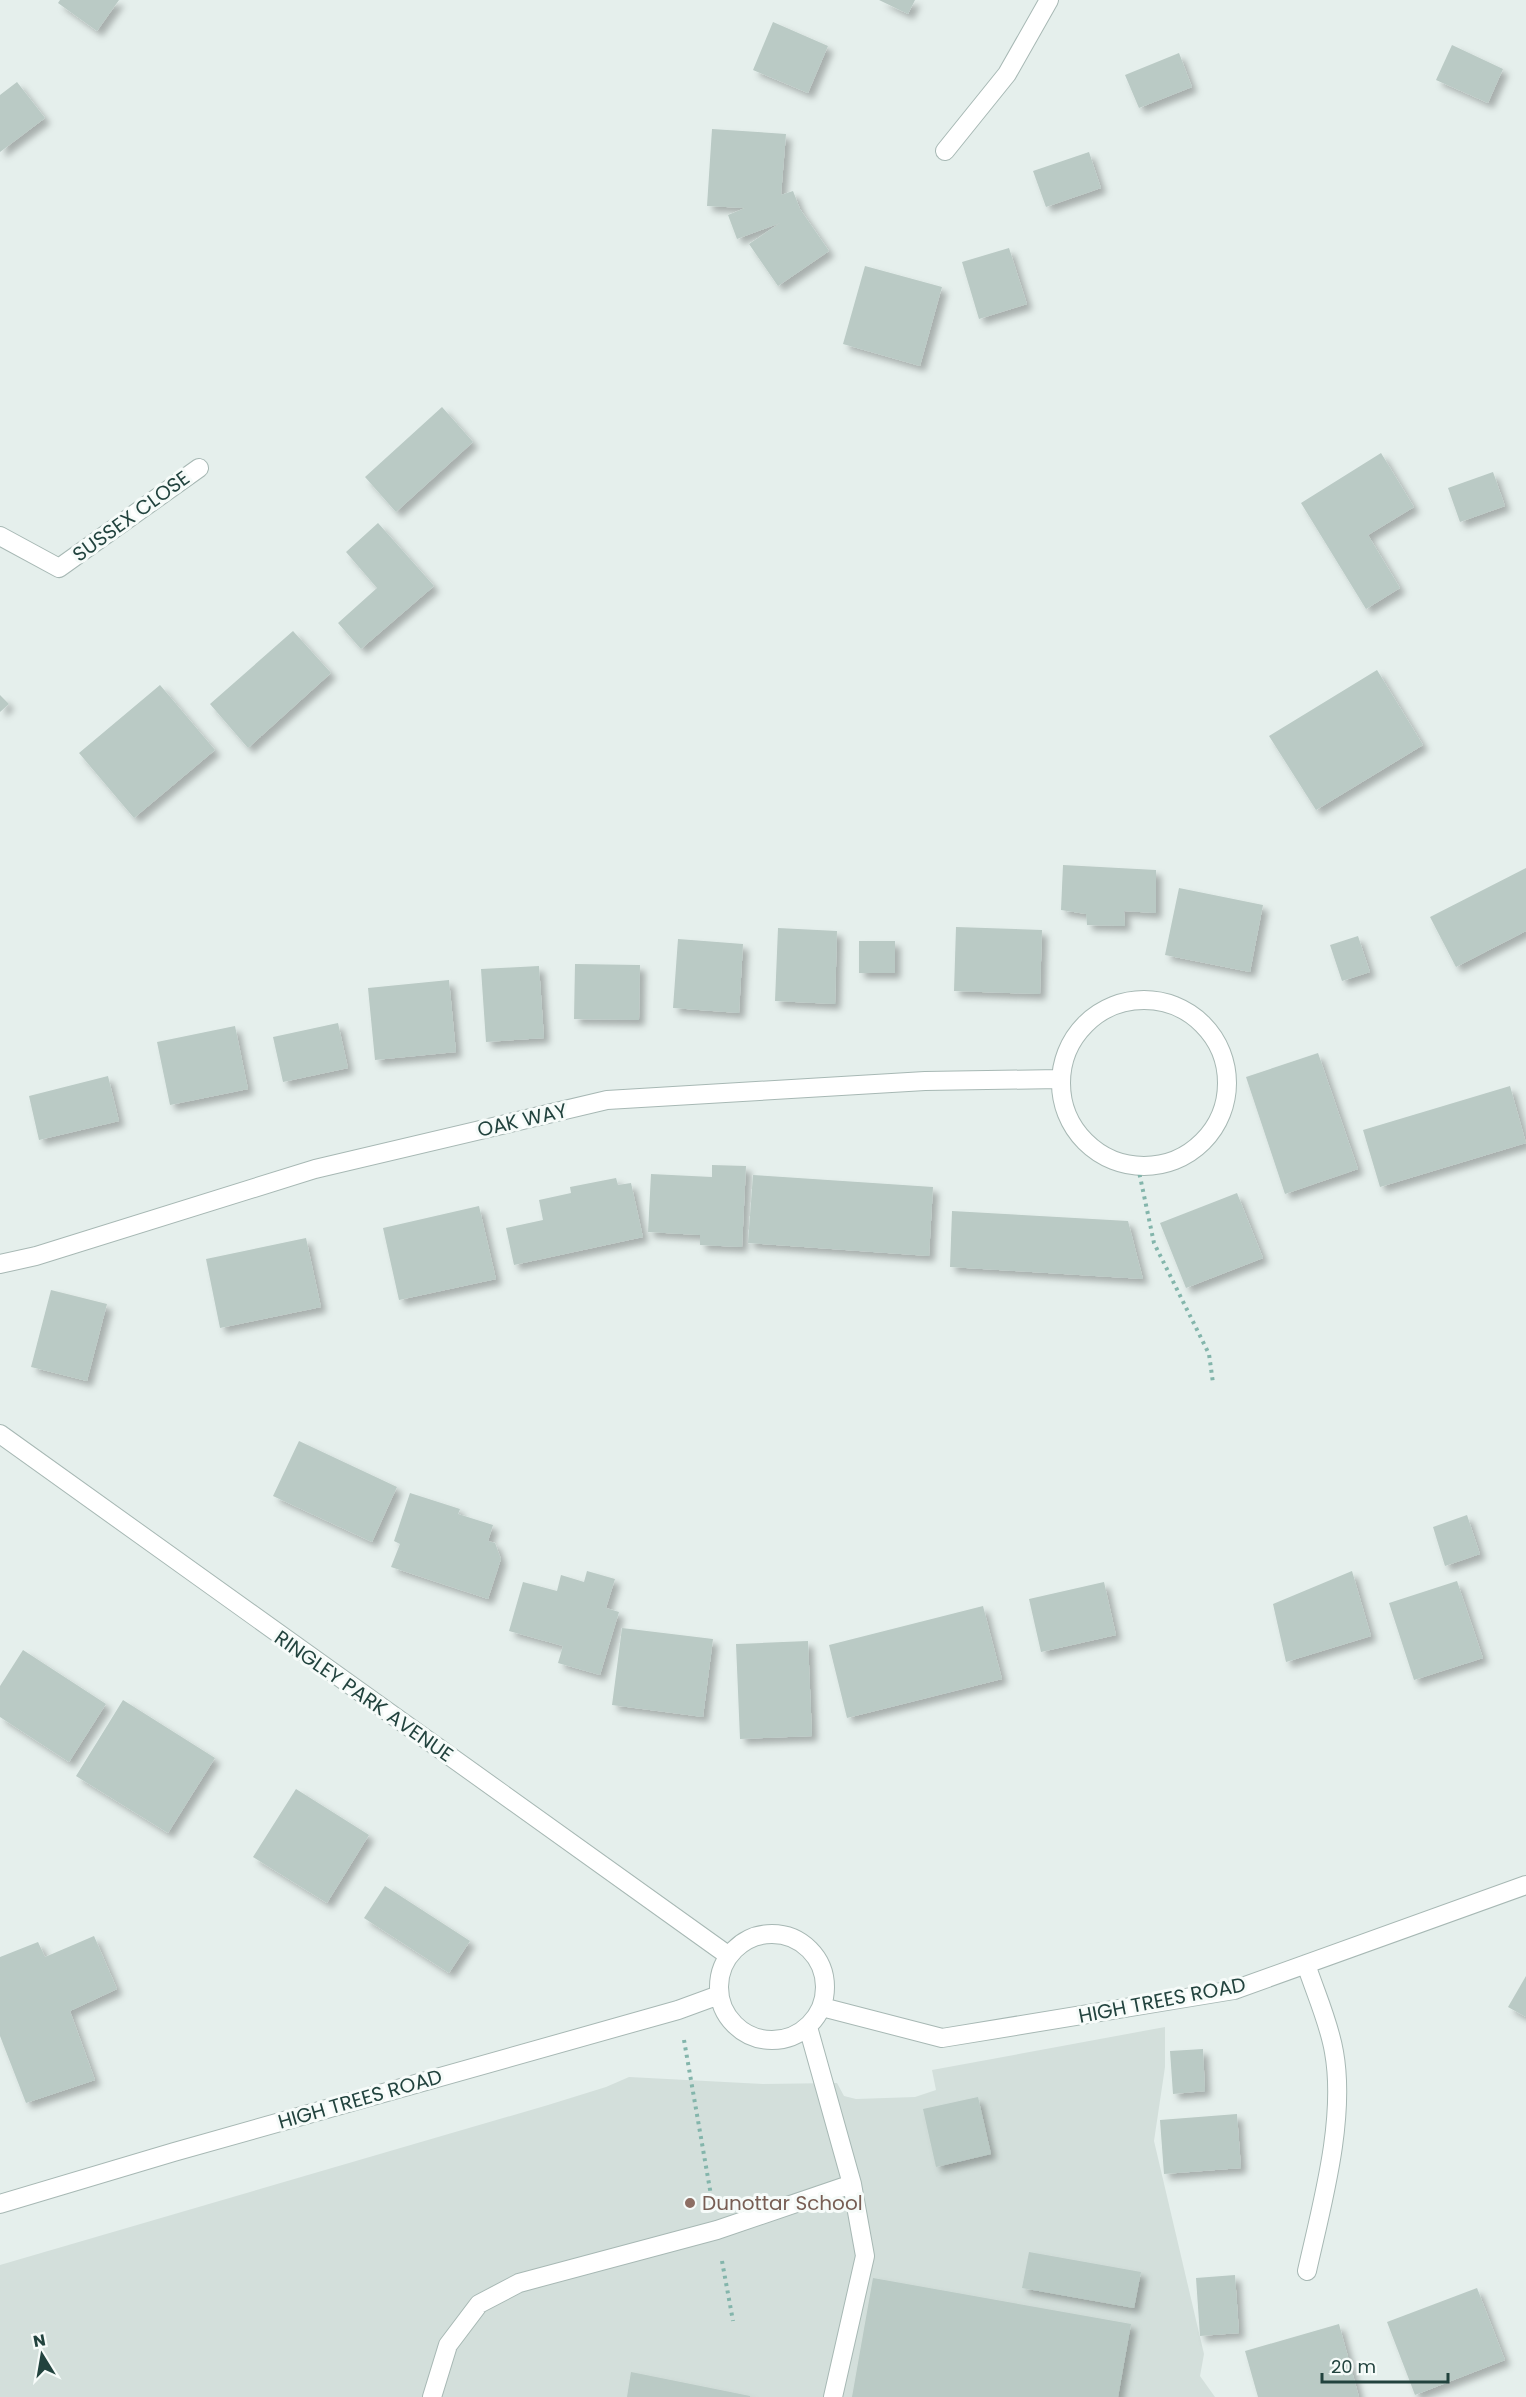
<svg xmlns="http://www.w3.org/2000/svg" width="1526" height="2397" font-family="Poppins,sans-serif">
	<defs>
		<filter id="shadow"><feDropShadow dx="5.5" dy="5.5" stdDeviation="3" flood-color="#0004"/></filter>
	</defs>
	<rect width="100%" height="100%" fill="#e5efec"/>
	<path fill="#d3dfdb" d="M1165 2027V2067L1154 2141 1204 2354 1200 2376 1215 2397H0V2265L548 2105 606 2087 629 2077 763 2084 837 2083 844 2096 856 2099 915 2097 936 2090 932 2070Z"/>
	<path fill="#bacac5" filter="url(#shadow)" d="M60 0H119L97 31 58 3Z
		M879 0H915L908 14Z
		M773 22 828 46 808 93 753 70Z
		M1452 45 1503 69 1488 103 1436 80Z
		M1179 53 1192 87 1139 108 1125 75Z
		M17 82 45 118 0 152V95Z
		M712 129 786 134 781 195 793 191 800 209 829 251 778 286 749 244 780 223 737 239 728 215 745 208 707 206Z
		M1089 152 1101 188 1046 207 1033 171Z
		M1009 248 1027 304 979 319 962 262Z
		M865 266 942 287 920 366 843 344Z
		M442 407 473 442 396 512 365 477Z
		M1381 453 1414 507 1368 535 1400 588 1366 609 1301 503Z
		M1493 472 1505 506 1460 522 1448 488Z
		M378 523 434 586 361 649 338 623 377 588 346 552Z
		M293 631 331 673 248 748 210 704Z
		M1377 670 1423 745 1316 810 1269 736Z
		M160 685 215 750 134 818 79 753Z
		M0 695 9 704 0 712Z
		M1063 865 1156 870V913L1124 911 1125 926 1087 925 1086 914 1061 910Z
		M1526 868V931L1456 967 1430 917Z
		M1179 888 1263 905 1250 972 1165 955Z
		M956 927 1042 930 1040 994 954 991Z
		M778 928 837 931 835 1004 775 1001Z
		M1358 936 1370 972 1342 981 1330 945Z
		M678 939 743 944 739 1013 673 1008Z
		M859 941H895V973H859Z
		M575 964 640 965 639 1020 574 1019Z
		M539 966 544 1038 486 1042 481 969Z
		M449 980 456 1052 375 1060 368 988Z
		M338 1023 348 1068 283 1082 273 1037Z
		M235 1026 248 1089 170 1105 157 1042Z
		M1318 1053 1358 1169 1285 1194 1246 1077Z
		M108 1076 119 1121 39 1140 29 1096Z
		M1510 1086 1526 1143 1380 1187 1363 1130Z
		M712 1165 746 1166 742 1247 700 1245V1235L648 1232 651 1174 712 1177Z
		M753 1175 933 1187 929 1256 748 1243Z
		M616 1178 618 1185 631 1183 643 1237 514 1265 506 1228 543 1220 539 1200 571 1193 570 1187Z
		M1237 1193 1263 1258 1186 1288 1160 1223Z
		M479 1206 496 1279 399 1300 383 1228Z
		M952 1211 1128 1221 1143 1279 950 1267Z
		M306 1238 321 1307 220 1328 206 1259Z
		M51 1290 107 1304 87 1381 31 1367Z
		M299 1441 397 1487 372 1542 273 1496Z
		M410 1493 460 1509 458 1514 493 1525 488 1541 495 1543 501 1559 488 1599 391 1567 400 1544 394 1541Z
		M1467 1515 1480 1554 1445 1566 1433 1527Z
		M587 1571 615 1579 606 1608 619 1612 600 1675 558 1663 563 1646 509 1631 523 1582 557 1591 561 1575 584 1582Z
		M1352 1571 1371 1636 1286 1662 1273 1604Z
		M1457 1581 1483 1658 1414 1680 1389 1603Z
		M1104 1582 1116 1635 1041 1652 1029 1599Z
		M983 1606 1002 1679 847 1718 829 1645Z
		M622 1628 713 1639 703 1717 612 1705Z
		M808 1641 812 1736 740 1739 736 1644Z
		M23 1650 106 1704 69 1762 0 1717V1686Z
		M123 1700 215 1758 168 1833 76 1776Z
		M296 1789 369 1835 327 1903 253 1857Z
		M385 1886 470 1941 449 1973 364 1918Z
		M94 1936 117 1989 70 2011 95 2080 26 2103 0 2036V1957L38 1942 45 1957Z
		M1526 1976V2017L1508 2007Z
		M1203 2049 1205 2091 1173 2094 1170 2051Z
		M978 2097 991 2154 936 2167 923 2109Z
		M1237 2114 1241 2168 1164 2174 1160 2120Z
		M1029 2252 1141 2272 1134 2308 1022 2288Z
		M1235 2275 1239 2333 1200 2336 1196 2278Z
		M873 2278 1131 2324 1118 2397H852Z
		M1477 2288 1505 2360 1415 2395 1387 2322Z
		M1339 2324 1359 2397H1258L1245 2351Z
		M631 2372 750 2396V2397H627Z"/>
	<g fill="none" stroke-linecap="round" stroke-linejoin="round">
		<g stroke="#a7b8b4" stroke-width="20">
			<path id="minor" d="M945 151 1007 74 1049 0
				M0 536 59 568 199 468
				M1061 1083a83 83 0 1 1 166 0a83 83 0 1 1-166 0Z
				M0 1264 36 1256 315 1169 607 1100 925 1081 1060 1079
				M0 1434 729 1956
				M719 1987a53 53 0 1 1 106 0a53 53 0 1 1-106 0Z
				M1306 1964C1315 1992 1329 2022 1334 2052 1346 2119 1322 2204 1307 2271
				M822 2007 942 2038 1234 1990 1526 1885
				M808 2027 852 2184 865 2256 833 2397
				M0 2204 174 2152 678 2010 719 1995
				M432 2397 448 2345 479 2304 519 2283 717 2230 852 2184"/>
		</g>
		<path stroke="#83b5ab" stroke-width="4" stroke-dasharray="3 4.5" stroke-linecap="butt" d="M1138 1167 1154 1243 1209 1354 1213 1383
			M684 2040 712 2201
			M722 2261 733 2321"/>
		<use href="#minor" stroke="#fff" stroke-width="18"/>
	</g>
	<circle fill="#8d6e63" stroke="#f6fbf9" stroke-width="2" cx="690" cy="2203" r="6"/>
	<g text-anchor="middle" dominant-baseline="central" stroke-width="6" stroke-linejoin="round" paint-order="stroke">
		<g font-size="20" fill="#22433e" stroke="#f6fbf9">
			<text transform="translate(131 516) rotate(-36)">SUSSEX CLOSE</text>
			<text transform="translate(522 1120) rotate(-13)">OAK WAY</text>
			<text transform="translate(364 1696) rotate(35)">RINGLEY PARK AVENUE</text>
			<text transform="translate(1162 2000) rotate(-11)">HIGH TREES ROAD</text>
			<text transform="translate(360 2099) rotate(-16)">HIGH TREES ROAD</text>
		</g>
		<g font-size="20" fill="#785e54" stroke="#f6fbf9" text-anchor="start">
			<text x="702" y="2203">Dunottar School</text>
		</g>
	</g>
	<g transform="translate(42 2355) rotate(349)" stroke="#f6fbf9" stroke-width="4.5" paint-order="stroke">
	<path d="M0-4.5L10 22L0 15L-10 22Z" fill="#22433e"/>
	<text y="-9" font-size="16" font-weight="bold" text-anchor="middle" fill="#22433e">N</text>
	</g>
	<path d="M1322 2373v9h126v-9" fill="none" stroke="#22433e" stroke-width="3"/>
	<text x="1331" y="2373" font-size="18" fill="#22433e" stroke="#f6fbf9" stroke-width="4.5" paint-order="stroke">20 m</text>
</svg>
